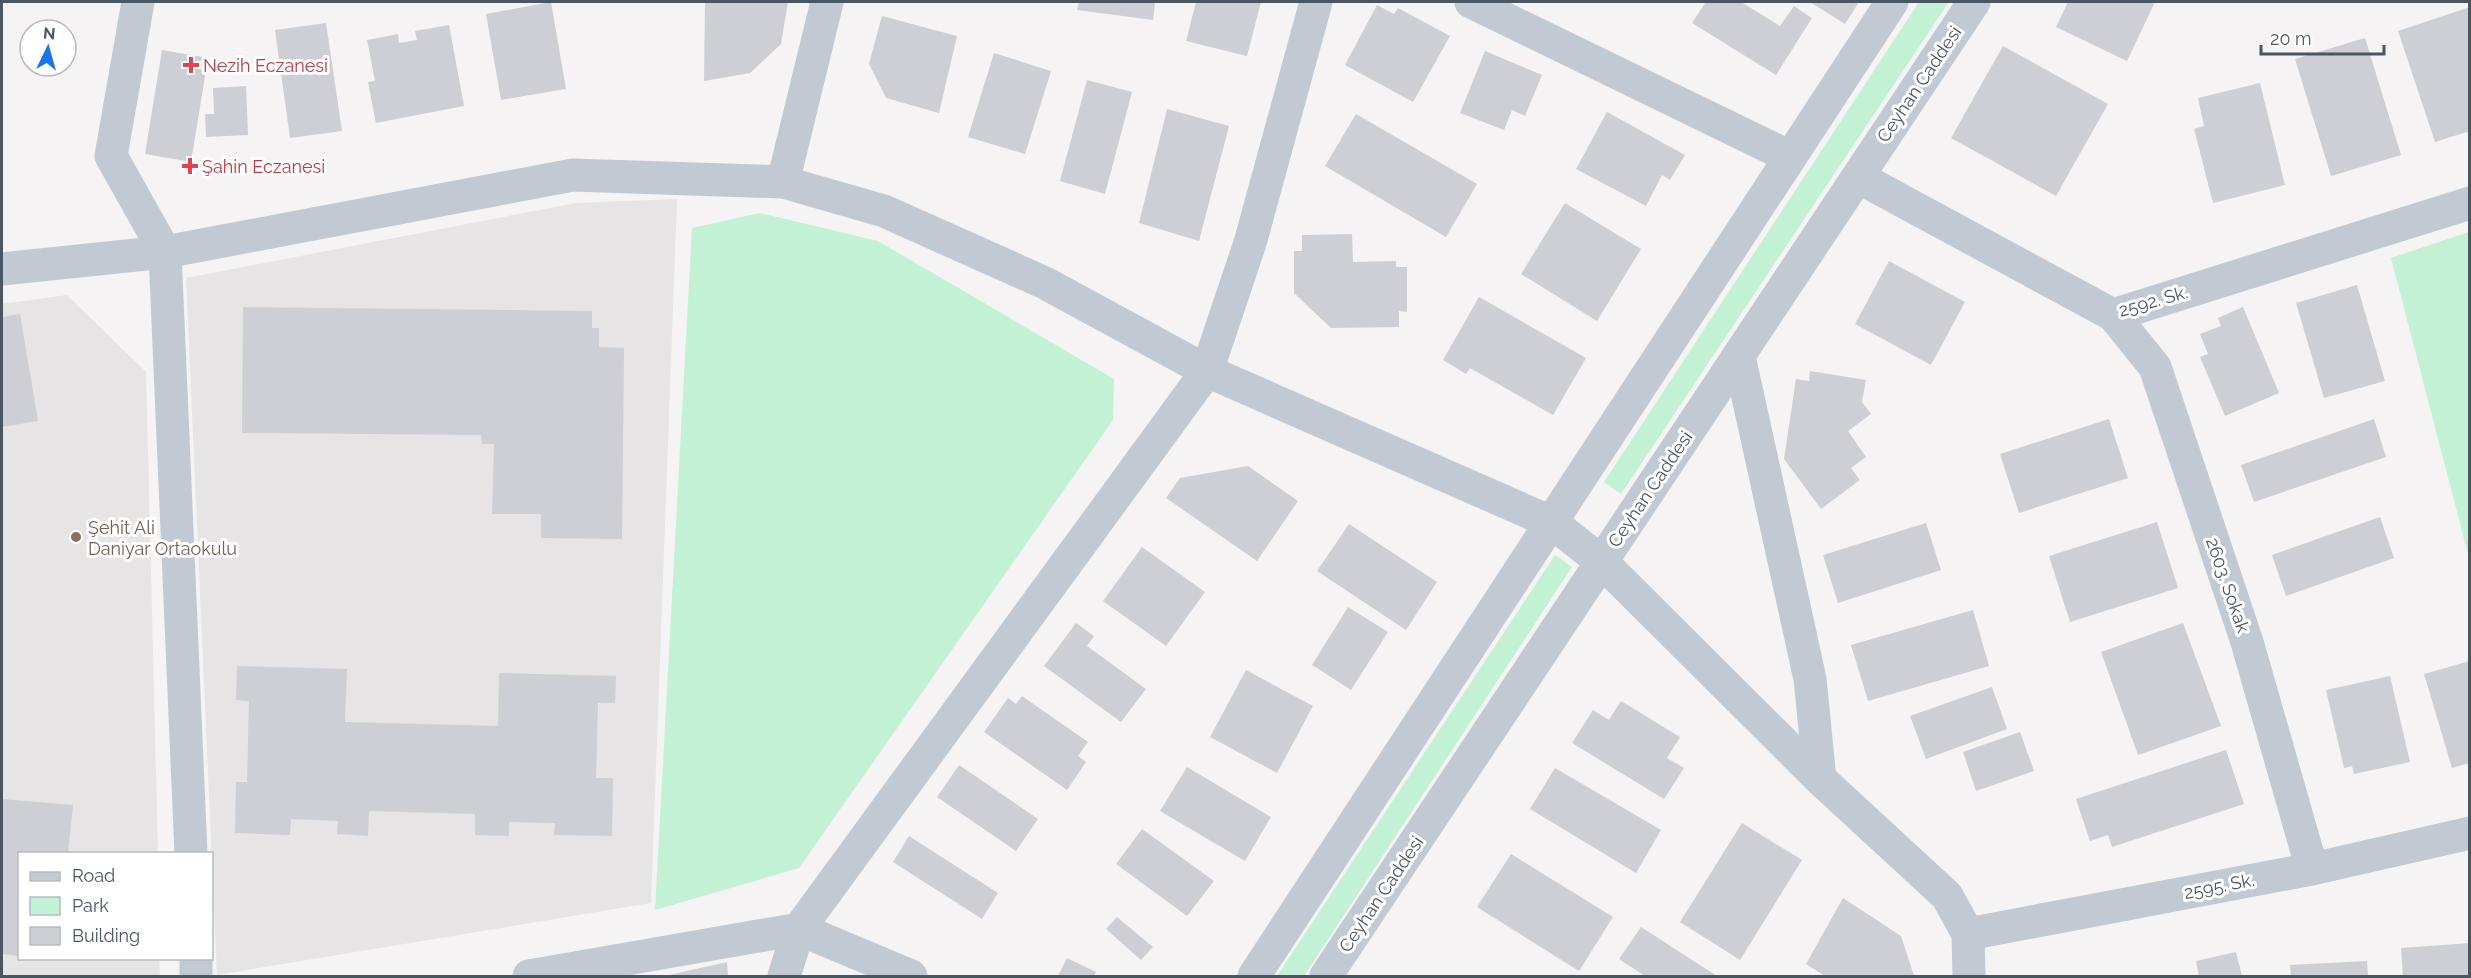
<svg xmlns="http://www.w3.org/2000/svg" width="2471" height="978" font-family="Raleway,sans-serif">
	<rect width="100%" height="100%" fill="#f5f3f3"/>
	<path fill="#e6e4e5" d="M677 199 651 903 217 975 186 278 576 203Z
		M67 295 146 372 158 853 20 854V958L159 959 160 976H2V304Z"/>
	<path fill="#c3f1d5" d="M1919 2H1949L1621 494 1604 482Z
		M760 213 878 241 1114 379 1113 420 799 868 655 910 692 228Z
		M2469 232H2470L2469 558 2391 258Z
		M1555 555 1572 567 1304 976H1277Z"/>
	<path fill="#cdcfd5" d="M551 2 566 89 501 100 486 14Z
		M705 2H788L781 44 750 73 704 81Z
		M1079 2H1155L1153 20 1077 10Z
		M1196 2H1261L1247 56 1186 41Z
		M1706 2H1741L1780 26 1794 6 1812 18 1776 75 1692 23Z
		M1810 2H1859L1845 24Z
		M2068 2H2155L2127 61 2056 27Z
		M1377 5 1394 14 1398 8 1450 36 1413 102 1345 65Z
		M2470 7V131L2435 142 2398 31Z
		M882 16 957 36 939 113 886 98 869 64Z
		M326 23 342 131 290 138 275 30Z
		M449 25 464 106 376 123 368 82 375 81 367 40 398 34 399 43 417 40 415 31Z
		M2365 38 2401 155 2331 176 2295 59Z
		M2003 46 2108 104 2056 196 1951 138Z
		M162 50 208 58 191 162 145 154Z
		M1485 51 1542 75 1525 116 1512 110 1504 130 1460 113Z
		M994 53 1051 71 1025 154 968 137Z
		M1087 80 1132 92 1105 194 1060 181Z
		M2260 83 2285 185 2213 203 2194 129 2204 126 2198 98Z
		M246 86 248 135 206 137 205 114H214L213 88Z
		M1167 109 1229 126 1199 241 1139 223Z
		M1607 112 1685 155 1670 180 1662 175 1646 206 1576 169Z
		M1356 114 1477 184 1446 237 1325 166Z
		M1565 203 1641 249 1597 321 1521 274Z
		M1352 234 1353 262 1396 261V267H1407V312L1399 311V327L1331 328 1294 293V251H1302V235Z
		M1889 261 1965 302 1931 365 1855 324Z
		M2357 285 2385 381 2324 398 2296 303Z
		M1479 297 1586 358 1553 415 1470 368 1466 374 1443 360Z
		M243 307 592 311V328H599V347L624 348 622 539 541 538V514H492L494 444H482L481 435 242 433Z
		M2243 307 2279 393 2225 416 2200 357 2208 354 2200 334 2221 326 2218 318Z
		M20 314 38 421 2 427V317Z
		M1810 371 1866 380 1862 402 1871 414 1848 431 1866 457 1851 468 1860 480 1821 509 1784 459 1796 379 1809 381Z
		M2109 419 2128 478 2019 513 2000 454Z
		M2374 419 2386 457 2254 502 2241 465Z
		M1248 466 1298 501 1257 561 1166 498 1180 478Z
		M2380 517 2394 558 2286 596 2272 555Z
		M2157 522 2178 588 2070 622 2049 556Z
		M1926 523 1941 570 1838 603 1823 555Z
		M1349 524 1437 582 1406 630 1317 571Z
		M1142 547 1205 592 1166 646 1103 601Z
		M1348 607 1388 632 1351 690 1312 665Z
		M1973 610 1989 666 1868 701 1851 645Z
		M1076 623 1094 636 1087 646 1146 689 1121 722 1044 666Z
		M2183 623 2221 726 2138 755 2101 652Z
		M2470 661V763L2452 768 2424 674Z
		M237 666 347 669 345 722 498 726 499 673 616 676 615 703H598L596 778H613L612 836 554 835 555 823 509 822V836L475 835V814L369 811 368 836 337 834 338 821 291 819 290 835 235 833 236 782H247L249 701 236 700Z
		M1246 670 1313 706 1277 773 1210 737Z
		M2390 676 2410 762 2354 774 2352 766 2344 768 2326 690Z
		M1992 687 2007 729 1926 759 1910 716Z
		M1022 696 1088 742 1078 756 1086 762 1067 790 984 732 1008 698 1016 704Z
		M1621 701 1680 737 1667 758 1684 768 1664 799 1572 743 1593 710 1609 720Z
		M2020 732 2034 771 1976 791 1963 752Z
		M2226 750 2244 804 2112 847 2108 835 2090 841 2076 799Z
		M959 765 1038 819 1016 851 937 797Z
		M1187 767 1271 817 1245 861 1160 811Z
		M1555 768 1661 830 1636 873 1530 809Z
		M2 799 73 805 68 854H20V956L2 954Z
		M1742 823 1802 860 1740 960 1680 922Z
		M1142 829 1214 881 1187 916 1116 864Z
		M909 836 998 893 982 919 893 862Z
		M1511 854 1613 917 1579 971 1477 907Z
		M1843 898 1901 936 1914 976H1825L1806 964Z
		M1117 917 1153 947 1141 960 1106 929Z
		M1641 927 1717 976H1645L1619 959Z
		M2470 943V976H2403L2401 948Z
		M2236 952 2242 976H2199L2196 961Z
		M1067 958 1096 972 1094 976H1058Z
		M2367 961 2368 976H2291L2290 965Z
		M727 962 728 976H665Z"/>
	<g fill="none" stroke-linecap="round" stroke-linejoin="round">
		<path stroke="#c1cad2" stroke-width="33" d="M138 2 111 156 165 252 191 854
			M1471 2 1790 157
			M1858 177 2113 315 2155 367 2247 642 2312 869
			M783 182 827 2
			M2 269 165 252 573 175 783 182 884 211 1045 283 1207 371 1551 522 1602 562 1820 779 1947 896 1968 934 1969 976
			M2113 315 2470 203
			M1739 356 1810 679 1820 779
			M1968 934 2312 869 2470 833
			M196 958V976
			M529 976 799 929 911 976
			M784 976 799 929 1207 371 1250 243 1316 2"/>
		<path stroke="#c1cad2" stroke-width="33" d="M1254 976 1892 2
			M1326 976 1974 2"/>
	</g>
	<g fill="#e0444e" stroke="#fff" stroke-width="2">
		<path d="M188 56h6v6h6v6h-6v6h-6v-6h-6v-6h6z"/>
		<path d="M187 157h6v6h6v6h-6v6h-6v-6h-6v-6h6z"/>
	</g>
	<circle fill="#8d6e63" stroke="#fff" stroke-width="2" cx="76" cy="537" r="6"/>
	<g text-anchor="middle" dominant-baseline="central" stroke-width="6" stroke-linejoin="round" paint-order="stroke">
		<g font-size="18" fill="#be3a42" stroke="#fff" text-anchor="start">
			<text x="203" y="65">Nezih Eczanesi</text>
			<text x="202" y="166">Şahin Eczanesi</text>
		</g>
		<g font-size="18" fill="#4a5661" stroke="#fff">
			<text transform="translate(1919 84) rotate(-56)">Ceyhan Caddesi</text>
			<text transform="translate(2153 301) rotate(-16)">2592. Sk.</text>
			<text transform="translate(1650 489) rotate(-56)">Ceyhan Caddesi</text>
			<text transform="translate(2228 585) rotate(71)">2603. Sokak</text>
			<text transform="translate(2219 886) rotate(-11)">2595. Sk.</text>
			<text transform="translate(1381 894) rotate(-56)">Ceyhan Caddesi</text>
		</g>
		<g font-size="18" fill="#785e54" stroke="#fff" text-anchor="start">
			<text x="88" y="527">Şehit Ali<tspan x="88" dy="21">Daniyar Ortaokulu</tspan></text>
		</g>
	</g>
	<rect width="2471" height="978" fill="none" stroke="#4a5661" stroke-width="6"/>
	<rect x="18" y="852" width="195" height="108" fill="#ffffff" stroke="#b7bbc0" stroke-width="1.5"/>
	<rect x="30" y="872" width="30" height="9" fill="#c1cad2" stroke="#b7bbc0" stroke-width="1.5"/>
	<text x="72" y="882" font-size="18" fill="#4a5661">Road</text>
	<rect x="30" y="897" width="30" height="18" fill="#c3f1d5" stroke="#b7bbc0" stroke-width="1.5"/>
	<text x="72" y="912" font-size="18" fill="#4a5661">Park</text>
	<rect x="30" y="927" width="30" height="18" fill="#cdcfd5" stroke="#b7bbc0" stroke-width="1.5"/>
	<text x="72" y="942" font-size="18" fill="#4a5661">Building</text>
	<g transform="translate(48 48) rotate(5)"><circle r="28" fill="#ffffff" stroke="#b7bbc0" stroke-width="1.5"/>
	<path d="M0-4.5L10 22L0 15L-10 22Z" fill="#1a73e8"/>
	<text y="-9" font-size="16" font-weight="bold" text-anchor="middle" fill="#4a5661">N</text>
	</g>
	<path d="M2261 45v9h123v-9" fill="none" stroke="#4a5661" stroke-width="3"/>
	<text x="2270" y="45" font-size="18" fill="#4a5661" stroke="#ffffff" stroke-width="4.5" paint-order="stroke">20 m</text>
</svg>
